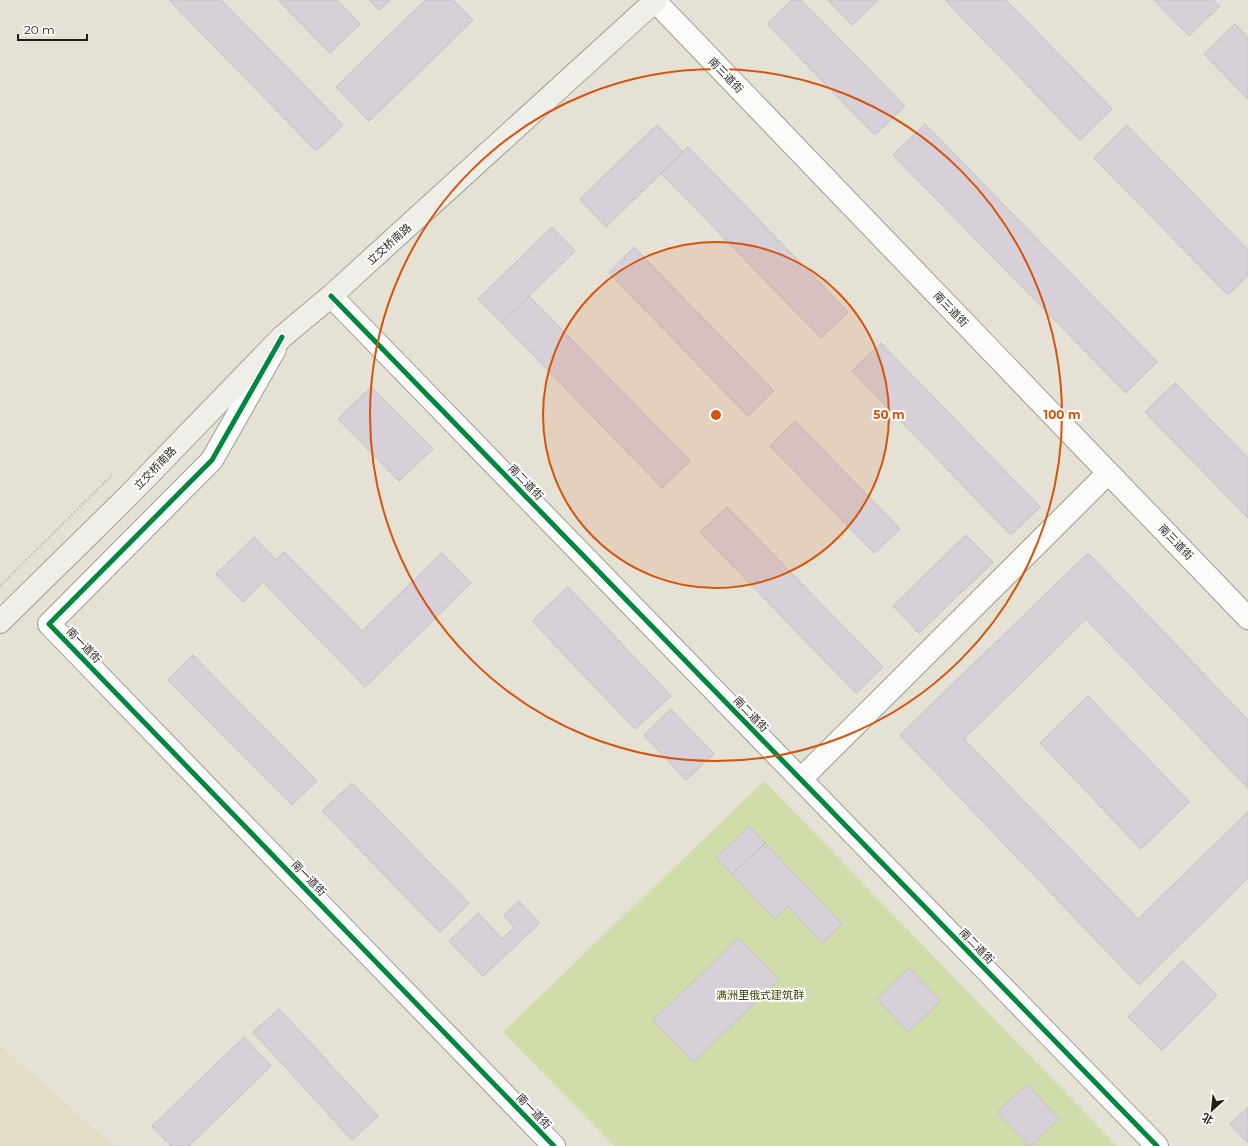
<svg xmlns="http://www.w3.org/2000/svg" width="1248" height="1146" font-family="Montserrat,'Noto Sans SC',sans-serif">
	<rect width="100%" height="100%" fill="#e5e2d5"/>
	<path fill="#e3ddc6" d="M0 1046 114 1146H0Z"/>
	<path fill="#d0dca9" d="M764 781 1117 1146H614L503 1032Z"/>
	<path fill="#d7d0d9" stroke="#c1bfbd" d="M169 0H221L343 125 316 151Z
		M278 0H337L360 24 330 53Z
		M369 0H390L379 10Z
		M425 0H453L473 20 369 121 336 87Z
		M792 0H801L905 106 875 135 767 24Z
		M828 0H878L852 25Z
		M945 0H1006L1112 109 1080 140Z
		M1154 0H1213L1220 6 1189 36Z
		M1235 24 1248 38V99L1204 54Z
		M925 124 1157 362 1126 393 893 155Z
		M657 125 683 152 606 227 580 199Z
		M1127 125 1248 250V275L1228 295 1094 158Z
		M688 147 848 312 821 338 661 173Z
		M552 227 575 251 502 323 478 299Z
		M634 247 774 391 748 416 609 273Z
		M529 296 690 461 662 488 502 323Z
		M881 343 1040 507 1011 535 852 371Z
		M1175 383 1248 458V518L1145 412Z
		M371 387 433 449 399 481 338 419Z
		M795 421 900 529 874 553 770 446Z
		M727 507 883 667 856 693 700 532Z
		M966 535 993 562 919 633 893 606Z
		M254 537 276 560 284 552 362 631 442 553 471 583 365 687 263 582 243 602 216 574Z
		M1088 553 1248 720V788L1086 619 964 739 1138 919 1248 812V878L1139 985 900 735Z
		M568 587 671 696 635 729 532 621Z
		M193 655 317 781 292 805 168 680Z
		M1088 696 1189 802 1141 849 1040 743Z
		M671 709 714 754 686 780 644 735Z
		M352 783 469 903 440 932 322 811Z
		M749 826 765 843 732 874 716 858Z
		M765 843 842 924 822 943 788 906 775 919 732 874Z
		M519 901 540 923 483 976 449 941 478 913 502 939 514 927 504 915Z
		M739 938 779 980 693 1062 653 1020Z
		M1182 961 1217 995 1162 1050 1128 1017Z
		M909 968 941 1001 908 1032 877 999Z
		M279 1009 378 1116 352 1140 253 1032Z
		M244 1037 271 1066 189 1146H171L152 1126Z
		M1027 1084 1059 1119 1031 1146H1029L997 1112Z
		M1248 1107V1143L1230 1124Z"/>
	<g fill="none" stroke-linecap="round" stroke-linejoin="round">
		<g stroke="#9f9d93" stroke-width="24">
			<path id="minor" d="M654 0 1248 618
				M331 296 1157 1146
				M275 349 212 460 49 624 554 1146
				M801 779 1108 473"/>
		</g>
		<g stroke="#9f9d93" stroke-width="24">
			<path id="secondary" d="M0 622 129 495 282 337 331 296 656 0"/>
		</g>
		<path stroke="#c6c4bf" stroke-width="2.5" stroke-dasharray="2 2" stroke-linecap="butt" d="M0 586 112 475"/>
		<use href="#minor" stroke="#fbfbf9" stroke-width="22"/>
		<use href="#secondary" stroke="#f0eee9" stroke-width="22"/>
		<g stroke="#fff" stroke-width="8">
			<path id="cycleway" d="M331 296 1157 1146
				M282 337 212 460 49 624 554 1146"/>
		</g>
		<use href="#cycleway" stroke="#00873e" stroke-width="5"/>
	</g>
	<circle cx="716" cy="415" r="173" fill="#d4530d" fill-opacity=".12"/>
	<g fill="none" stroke="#d4530d" stroke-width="2">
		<circle cx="716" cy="415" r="173"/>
		<circle cx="716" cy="415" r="346"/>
	</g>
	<g text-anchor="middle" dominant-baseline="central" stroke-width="4" stroke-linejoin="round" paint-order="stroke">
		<g font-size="11" fill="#211f16" stroke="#fff">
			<text transform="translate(726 75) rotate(46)">南三道街</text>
			<text transform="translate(389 244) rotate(-42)">立交桥南路</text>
			<text transform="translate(951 309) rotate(46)">南三道街</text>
			<text transform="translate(155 468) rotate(-46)">立交桥南路</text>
			<text transform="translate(526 482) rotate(46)">南二道街</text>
			<text transform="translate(1176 542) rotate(46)">南三道街</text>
			<text transform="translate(84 645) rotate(46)">南一道街</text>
			<text transform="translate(751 714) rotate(46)">南二道街</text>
			<text transform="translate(309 878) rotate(46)">南一道街</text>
			<text transform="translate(977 946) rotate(46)">南二道街</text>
			<text transform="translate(534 1111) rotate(46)">南一道街</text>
		</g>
		<g font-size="11" fill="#394808" stroke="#fff">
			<text x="760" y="995">满洲里俄式建筑群</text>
		</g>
	</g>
	<circle cx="716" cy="415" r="6" fill="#d4530d" stroke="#fff" stroke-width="2"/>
	<g font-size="12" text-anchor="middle" font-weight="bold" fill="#d4530d" stroke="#fff" stroke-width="4" stroke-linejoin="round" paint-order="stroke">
		<text x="889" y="419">50 m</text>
		<text x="1062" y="419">100 m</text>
	</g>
	<g transform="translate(1212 1110) rotate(207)" stroke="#ffffff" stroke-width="3" paint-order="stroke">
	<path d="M0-3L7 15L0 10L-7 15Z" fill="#211f16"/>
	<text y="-6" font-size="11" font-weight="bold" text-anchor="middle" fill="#211f16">北</text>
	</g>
	<path d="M18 34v6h69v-6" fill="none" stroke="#211f16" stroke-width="2"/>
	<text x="24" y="34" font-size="12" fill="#211f16" stroke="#ffffff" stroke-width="3" paint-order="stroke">20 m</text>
</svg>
